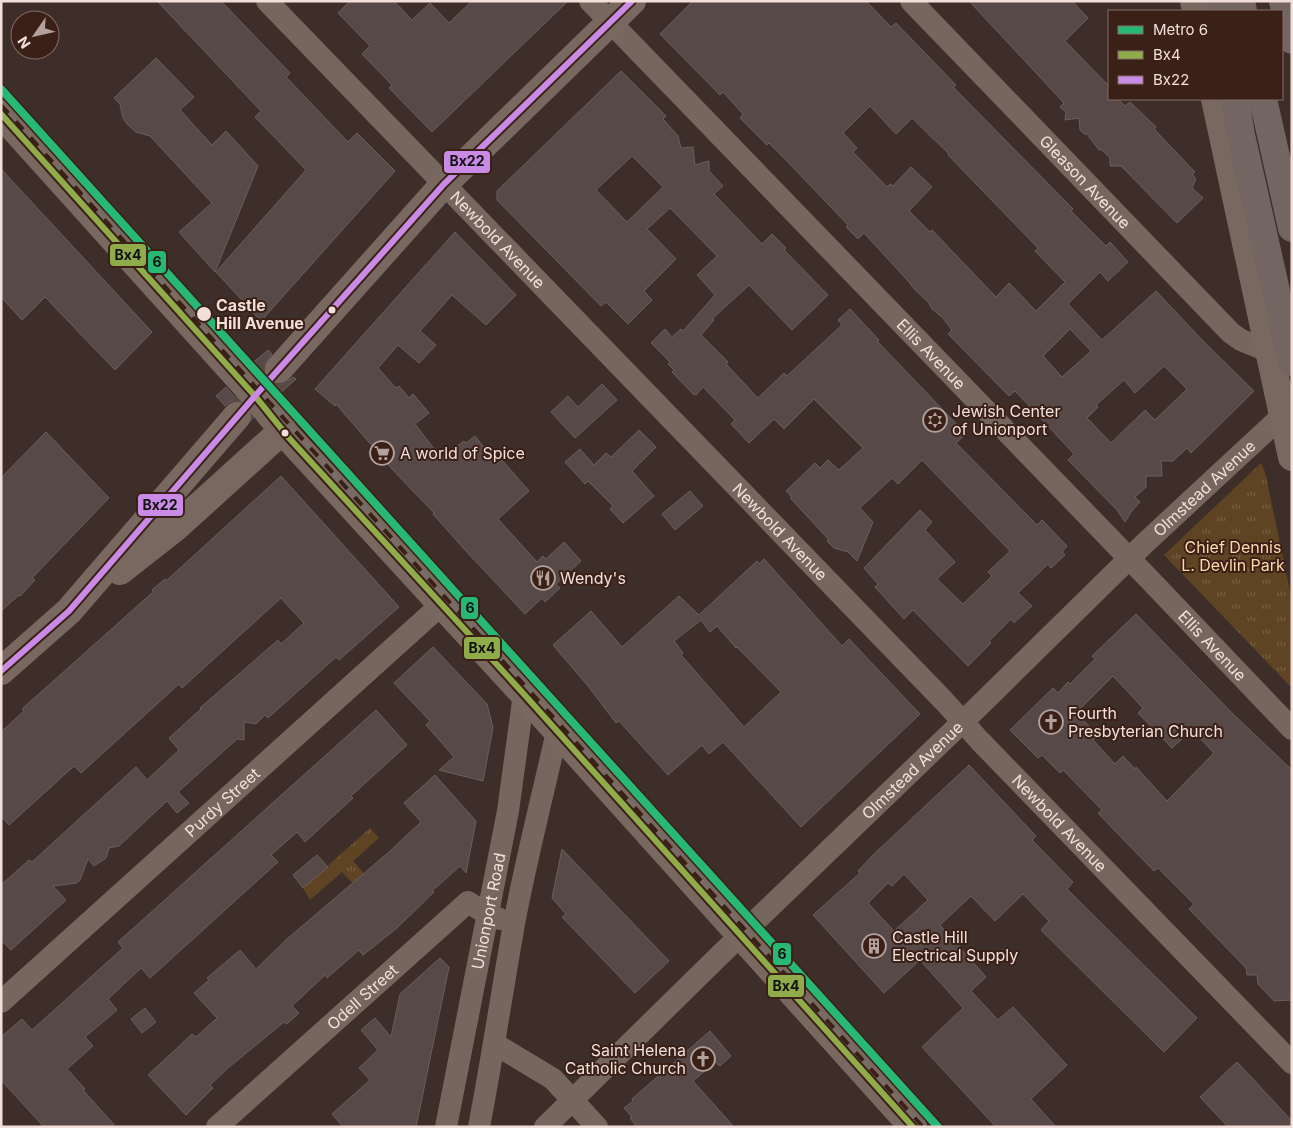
<svg xmlns="http://www.w3.org/2000/svg" width="1293" height="1128" font-family="Inter,sans-serif">
	<defs>
		<pattern id="grass-tufts" width="24" height="20" patternUnits="userSpaceOnUse" patternTransform="scale(1.25)"><rect width="24" height="20" fill="#5e4423"/><path d="M3 7l-1-3M5 7V3M7 7l1-3M15 17l-1-3M17 17v-4M19 17l1-3" fill="none" stroke="#765f42"/></pattern>
	</defs>
	<rect width="100%" height="100%" fill="#3e2e2a"/>
	<path fill="url(#grass-tufts)" d="M1261 463 1265 472 1292 600V688L1164 555Z
		M370 828 379 838 353 861 367 877 356 887 342 872 310 900 303 888Z"/>
	<path fill="#574947" stroke="#6c5e5d" fill-rule="evenodd" d="M157 1H221L290 73 286 77 348 142 357 133 395 171 261 321 216 272 306 170 255 117 261 111Z
		M350 1H394L412 20 430 3 449 23 472 1H568L432 132 389 88 392 85 362 54 370 46 338 13Z
		M693 1H866L891 27 896 23 956 85 953 87 1073 209 1071 211 1106 246 1110 242 1128 262 1108 281 1100 272 1068 304 1102 340 1156 291 1203 341 1254 391 1191 453 1187 448 1173 461H1161L1162 476H1146V487L1135 497 1140 502 1131 512 1125 522 1117 510 1068 460 1074 454 1036 413 1015 391 1009 396 948 334 952 330 943 318 932 309 928 302 915 290 909 282 864 233 858 239 846 227 848 225 784 158 769 143 767 145 740 118 743 114 723 92 720 95 660 34ZM870 106 896 134 912 118 949 154 948 155 1038 248 1035 251 1065 282 1036 311 1009 283 996 297 932 230 930 232 909 211 932 187 911 167 893 186 890 184 887 187 853 152 857 148 843 133ZM1070 329 1091 351 1062 377 1043 356ZM1164 366 1187 389 1155 420 1145 410 1111 443 1087 418 1098 407 1096 405 1124 380 1135 393Z
		M969 1H1072L1088 18 1065 41 1109 86V99H1118L1125 106 1130 102 1156 127 1154 129 1195 172 1192 174 1196 179 1192 188 1203 198 1177 223 1121 166H1110V158L1102 150H1099L1087 134H1084L1080 130 1079 118 1065 120 1066 112 1060 107 1064 103Z
		M156 58 194 97 180 110 212 145 226 131 258 166 215 272 179 232 212 203 150 136 136 132 127 124 123 118 120 104 114 98Z
		M621 71 666 116 663 119 678 136 681 148 693 147 695 165 709 161V171L723 186 714 194 762 244 772 234 786 248 784 250 828 295 792 330 749 285 712 319 714 320 701 335 728 362 726 364 758 398 784 373 787 376 842 325 838 320 850 309 879 340 877 341 966 434 956 443 1037 525 1042 520 1067 546 1062 552 1065 555 1051 568 1048 564 1018 593 1032 606 1014 623 1011 619 989 641 991 643 968 666 913 610 904 619 875 587 878 584 864 568 920 510 932 522 925 530 955 562 937 579 963 604 992 576 988 572 1010 551 922 460 898 484 892 478 860 508 873 522 857 561 848 552 834 548 827 541 829 540 795 503 791 499V496L786 491 815 463 820 468 828 460 839 470 863 448 814 399 784 429 774 419 749 443 731 424 735 420 703 387 696 395 693 394 672 372 674 370 668 364 670 362 651 343 665 329 672 337 681 329 683 331 715 295 697 275 717 256 670 208 647 229 676 259 644 291 652 300 628 324 606 302 601 306 497 200V191ZM632 156 663 187 627 222 596 190Z
		M1 169 152 332 115 370 45 297 22 320 1 297Z
		M455 232 516 295 486 325 452 295 420 331 436 345 419 363 398 345 378 368 396 388 399 386 409 398 413 394 429 413 415 424 441 458 464 441 466 443 475 436 497 464 502 460 529 491 498 519 537 562 543 556 546 559 564 542 581 561 556 584 560 588 545 602 542 598 525 614 464 549 433 514 434 513 392 469 336 404 335 406 315 389Z
		M268 350 272 354 264 366V374L268 380 276 384H284L293 377 296 379 276 397 249 366Z
		M602 384 617 400 575 438 551 412 568 396 578 407Z
		M226 387 238 401H231L225 406 216 396Z
		M639 430 656 447 632 471 654 496 623 523 610 509 613 506 588 481 585 484 565 462 580 449 594 465 606 453 611 457Z
		M46 432 109 498 32 578 35 580 20 596 19 595 1 611V478Z
		M281 476 399 607 339 660 336 657 268 718 265 715 256 724 244 722V740L237 739 178 792 189 803 177 813 167 801 119 846 109 848 106 858 94 866 88 859 80 880 77 883 53 886 66 900 11 950 1 940V885L29 860 32 862 136 767 147 780 179 750 169 738 201 709 200 708 278 640 281 644 304 623 281 598 182 688 179 684 81 773 74 766 9 825 1 816V732L24 711 22 709 153 592 152 590 165 579 166 581Z
		M690 491 703 506 675 530 662 514Z
		M764 559 842 646 849 639 920 714 801 827 723 742 709 754 702 745 668 775 619 721 616 723 588 686 553 645 591 611 622 647 679 596 699 615 757 561 759 564ZM701 620 710 632 717 626 736 648 737 647 781 692 744 727 681 655 683 653 674 641Z
		M1136 614 1233 714 1292 770V1000L1274 1001 1258 984 1257 975H1247L1246 968 1189 909 1194 904 1158 868 1154 871 1116 832 1098 813 1102 810 1063 770 1060 773 1042 755 1038 758 1010 730 1053 688 1058 693 1068 682 1070 684 1095 659 1092 656ZM1113 676 1143 708 1138 713 1172 748 1192 730 1214 753 1167 801 1136 767 1135 769 1123 756 1115 764 1093 740 1098 735 1076 713Z
		M433 647 487 704 493 728 483 781 439 770 454 757 426 725 430 721 394 683Z
		M376 710 407 745 351 796 353 798 305 842 297 832 271 855 278 862 150 978 141 968 108 999 117 1010 85 1037 93 1046 67 1069 85 1089 83 1090 116 1127H44L1 1080V1037L22 1019 32 1030 123 948 118 942Z
		M969 765 1036 836 1032 840 1073 882 1067 889 1197 1018 1164 1052 1041 930 1049 921 1023 894 995 921 971 896 940 925 986 977 971 991 998 1020 1013 1007 1067 1065 1031 1099 1056 1127H996L922 1047 963 1008 920 960 884 993 813 915 860 873 858 871 874 854ZM904 874 928 900 894 931 868 903 888 883 892 886Z
		M435 775 476 821 466 873 460 866 432 891 434 892 397 928 363 955 359 950 327 978 325 975 292 1006 299 1013 287 1024 284 1022 228 1068 210 1085 213 1088 186 1115 148 1075 192 1034 196 1037 217 1018 194 993 209 980 207 978 240 950 256 969 287 939 389 852 421 822 404 803Z
		M562 849 669 961 635 993 562 917 566 914 552 898Z
		M317 855 328 867 303 888 293 875Z
		M440 958 449 967 416 1127H343L332 1114 370 1080 359 1068 378 1050 361 1030 375 1018 391 1037 400 994Z
		M145 1008 156 1022 142 1033 131 1019Z
		M710 1031 731 1056 720 1066 715 1062 693 1081 734 1127H637L630 1118 632 1117 624 1108 633 1101 632 1099Z
		M1237 1062 1292 1121V1127H1228L1200 1097Z"/>
	<g fill="none" stroke-linecap="round" stroke-linejoin="round">
		<path stroke="#594944" stroke-width="28" stroke-dasharray="28 14" stroke-linecap="butt" d="M240 413 279 369"/>
		<g stroke="#76675e" stroke-width="22">
			<path id="s1" d="M267 1 944 701 980 741 1292 1063"/>
			<path id="s2" d="M590 1 1150 580 1292 729"/>
			<path id="s3" d="M911 1 1231 333 1241 340 1268 351"/>
			<path id="s4" d="M1 1002 442 604"/>
			<path d="M495 1044 553 1079 597 1127"/>
			<path id="s5" d="M217 1127 468 902 487 914 500 919"/>
			<path id="s6" d="M446 1127 508 811 524 694"/>
			<path d="M479 1127C492 1059 502 992 514 924 526 859 543 795 557 731"/>
			<path id="s7" d="M545 1127 719 956 977 708 1144 544 1283 415"/>
		</g>
		<path stroke="#786860" stroke-width="28" d="M1194 1 1196 11
			M1215 99 1292 457
			M1 114 255 396 289 438 522 692 913 1127
			M279 369 444 184 632 1
			M120 571 176 527 283 430
			M1 671 69 611 237 416"/>
		<path stroke="#736561" stroke-width="28" d="M1222 1 1223 11
			M1241 1 1243 11
			M1283 1 1292 40
			M1235 99 1241 135 1292 362
			M1263 99 1292 228"/>
		<g stroke="#796b66" stroke-width="5.5">
			<path id="rail" d="M1 105 923 1127"/>
		</g>
		<use href="#rail" stroke="#3b2018" stroke-width="4" stroke-dasharray="11" stroke-linecap="butt"/>
		<g stroke="#3b2018" stroke-width="10">
			<path id="bus-1" d="M1 114 255 396 289 438 522 692 913 1127"/>
		</g>
		<g stroke="#3b2018" stroke-width="10">
			<path id="bus-2" d="M1 671 69 611 255 396 444 184 632 1"/>
		</g>
		<use href="#bus-1" stroke="#90ac4a" stroke-width="6"/>
		<use href="#bus-2" stroke="#ca8be6" stroke-width="6"/>
		<g stroke="#3b2018" stroke-width="11">
			<path id="metro-1" d="M1 89 938 1127"/>
		</g>
		<use href="#metro-1" stroke="#26b874" stroke-width="8"/>
	</g>
	<defs>
		<g id="synagogue-ring" transform="scale(1.25)"><circle r="9.5" fill="#3b2018" stroke="#b3a19c" stroke-width="1.5"/><path d="M0-6.5L5.6 3.2H-5.6ZM0 6.5L5.6-3.2H-5.6Z" fill="#b3a19c"/></g>
		<g id="supermarket-ring" transform="scale(1.25)"><circle r="9.5" fill="#3b2018" stroke="#b3a19c" stroke-width="1.5"/><path d="M-6-5.5h2.5l.6 2H6L4.5 2H-2.5L-4.4-4H-6ZM-1.5 3.2a1.3 1.3 0 1 0 .1 0ZM3 3.2a1.3 1.3 0 1 0 .1 0Z" fill="#b3a19c"/></g>
		<g id="restaurant-ring" transform="scale(1.25)"><circle r="9.5" fill="#3b2018" stroke="#b3a19c" stroke-width="1.5"/><path d="M-5-6h1v4h1v-4h1v4h1v-4h1v5L-1.5 .5V6h-2V.5L-5-1ZM5-6V6H3V1.5H1.5Q1.5-4 5-6Z" fill="#b3a19c"/></g>
		<g id="church-ring" transform="scale(1.25)"><circle r="9.5" fill="#3b2018" stroke="#b3a19c" stroke-width="1.5"/><path d="M-1.2-6h2.4v3.5h3.3v2.4h-3.3V6h-2.4V-.1h-3.3v-2.4h3.3Z" fill="#b3a19c"/></g>
		<g id="building-ring" transform="scale(1.25)"><circle r="9.5" fill="#3b2018" stroke="#b3a19c" stroke-width="1.5"/><path d="M-4-6H4V6H1V3H-1V6H-4ZM-2.5-4.3h1.7v1.8h-1.7ZM.8-4.3h1.7v1.8H.8ZM-2.5-1h1.7V.8h-1.7ZM.8-1h1.7V.8H.8Z" fill="#b3a19c"/></g>
	</defs>
	<g fill-rule="evenodd">
		<use href="#synagogue-ring" x="935" y="420"/>
		<use href="#supermarket-ring" x="382" y="453"/>
		<use href="#restaurant-ring" x="543" y="578"/>
		<use href="#church-ring" x="1051" y="722"/>
		<use href="#building-ring" x="874" y="946"/>
		<use href="#church-ring" x="703" y="1059"/>
	</g>
	<g fill="#f2dfda" stroke="#3b2018" stroke-width="2">
		<circle cx="332" cy="310" r="4.5"/>
		<circle cx="204" cy="314" r="8"/>
		<circle cx="285" cy="433" r="4.5"/>
	</g>
	<g text-anchor="middle" dominant-baseline="central" stroke-width="4" stroke-linejoin="round" paint-order="stroke">
		<g font-size="16" fill="#f2dfda" stroke="#3b2018">
			<text stroke="none"><textPath href="#s3" startOffset="251">Gleason Avenue</textPath></text>
			<text stroke="none"><textPath href="#s1" startOffset="332">Newbold Avenue</textPath></text>
			<text stroke="none"><textPath href="#s2" startOffset="491">Ellis Avenue</textPath></text>
			<text stroke="none"><textPath href="#s7" startOffset="918">Olmstead Avenue</textPath></text>
			<text stroke="none"><textPath href="#s1" startOffset="738">Newbold Avenue</textPath></text>
			<text stroke="none"><textPath href="#s2" startOffset="896">Ellis Avenue</textPath></text>
			<text stroke="none"><textPath href="#s7" startOffset="512">Olmstead Avenue</textPath></text>
			<text stroke="none"><textPath href="#s4" startOffset="298">Purdy Street</textPath></text>
			<text stroke="none"><textPath href="#s1" startOffset="1142">Newbold Avenue</textPath></text>
			<text stroke="none"><textPath href="#s6" startOffset="220">Unionport Road</textPath></text>
			<text stroke="none"><textPath href="#s5" startOffset="195">Odell Street</textPath></text>
		</g>
		<g font-size="16" font-weight="bold" fill="#f2dfda" stroke="#3b2018" text-anchor="start">
			<text x="216" y="305">Castle<tspan x="216" dy="18">Hill Avenue</tspan></text>
		</g>
		<g font-size="16" fill="#f2dfda" stroke="#3b2018" text-anchor="start">
			<text x="952" y="411">Jewish Center<tspan x="952" dy="18">of Unionport</tspan></text>
			<text x="400" y="453">A world of Spice</text>
			<text x="560" y="578">Wendy's</text>
			<text x="1068" y="713">Fourth<tspan x="1068" dy="18">Presbyterian Church</tspan></text>
			<text x="892" y="937">Castle Hill<tspan x="892" dy="18">Electrical Supply</tspan></text>
			<text x="686" y="1050" text-anchor="end">Saint Helena<tspan x="686" dy="18">Catholic Church</tspan></text>
		</g>
		<g font-size="16" fill="#fed9ab" stroke="#3b2018">
			<text x="1233" y="547">Chief Dennis<tspan x="1233" dy="18">L. Devlin Park</tspan></text>
		</g>
	</g>
	<g stroke="#3b2018" stroke-width="2">
		<rect x="443" y="150" width="48" height="24" rx="5" fill="#ca8be6"/>
		<rect x="109" y="243" width="38" height="24" rx="5" fill="#90ac4a"/>
		<rect x="147" y="250" width="20" height="24" rx="5" fill="#26b874"/>
		<rect x="137" y="493" width="47" height="24" rx="5" fill="#ca8be6"/>
		<rect x="460" y="596" width="19" height="24" rx="5" fill="#26b874"/>
		<rect x="463" y="636" width="38" height="24" rx="5" fill="#90ac4a"/>
		<rect x="772" y="942" width="20" height="24" rx="5" fill="#26b874"/>
		<rect x="767" y="974" width="38" height="24" rx="5" fill="#90ac4a"/>
	</g>
	<g font-size="14" text-anchor="middle" font-weight="bold" fill="#111">
		<text x="467" y="166">Bx22</text>
		<text x="128" y="260">Bx4</text>
		<text x="157" y="267">6</text>
		<text x="160" y="510">Bx22</text>
		<text x="470" y="613">6</text>
		<text x="482" y="653">Bx4</text>
		<text x="782" y="959">6</text>
		<text x="786" y="991">Bx4</text>
	</g>
	<rect width="1293" height="1128" fill="none" stroke="#f2dfda" stroke-width="5"/>
	<rect x="1108" y="10" width="175" height="90" fill="#3b2018" stroke="#846c66"/>
	<rect x="1118" y="26" width="25" height="8" fill="#26b874" stroke="#846c66"/>
	<text x="1153" y="35" font-size="15" fill="#f2dfda">Metro 6</text>
	<rect x="1118" y="51" width="25" height="8" fill="#90ac4a" stroke="#846c66"/>
	<text x="1153" y="60" font-size="15" fill="#f2dfda">Bx4</text>
	<rect x="1118" y="76" width="25" height="8" fill="#ca8be6" stroke="#846c66"/>
	<text x="1153" y="85" font-size="15" fill="#f2dfda">Bx22</text>
	<g transform="translate(35 35) rotate(236)"><circle r="24" fill="#3b2018" stroke="#846c66"/>
	<path d="M0-4L9 19L0 12L-9 19Z" fill="#b3a19c"/>
	<text y="-8" font-size="14" font-weight="bold" text-anchor="middle" fill="#f2dfda">N</text>
	</g>
</svg>
